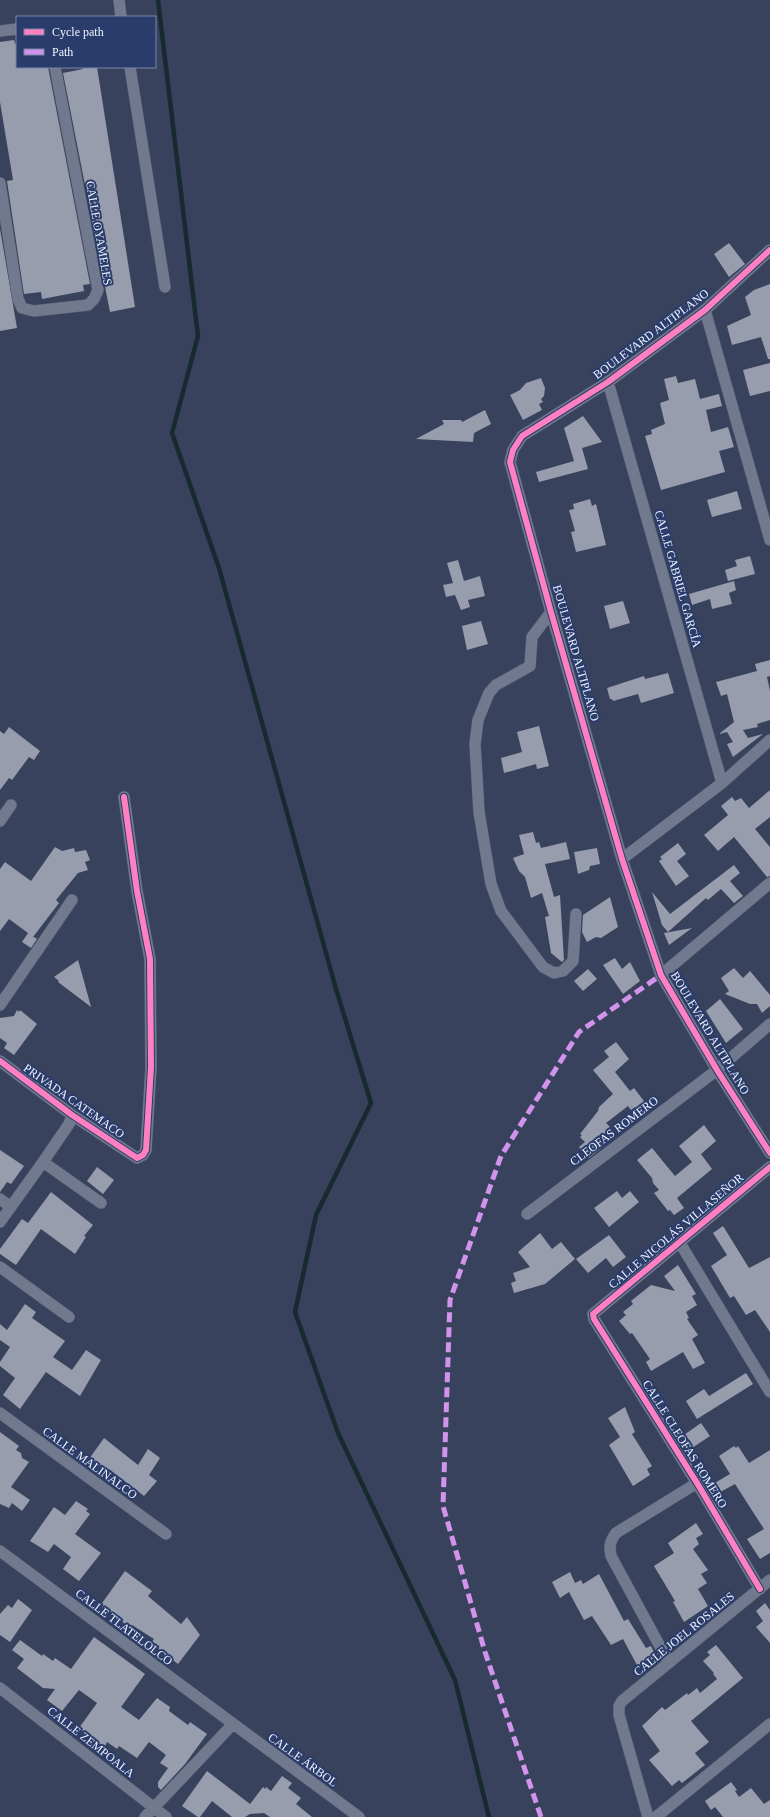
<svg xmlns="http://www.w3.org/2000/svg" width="770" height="1817" font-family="'Times New Roman',serif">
	<rect width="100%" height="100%" fill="#39425c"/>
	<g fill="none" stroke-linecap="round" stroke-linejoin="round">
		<path stroke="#162a2f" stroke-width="4.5" d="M158 0 198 336 172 433 219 568 336 989 371 1103 316 1215 295 1312 338 1433 455 1680 489 1817"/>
	</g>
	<path fill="#979dad" d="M14 40 15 44 17 43V67H48L90 284 83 285 84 291 42 299 41 292 24 294 7 181 13 180 0 102V42Z
		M82 67H97L135 307 110 312 63 73 83 69Z
		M0 229 17 328 0 331Z
		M729 243 745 264 729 277 714 254Z
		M770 284V359H768L761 337 732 345 727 326 751 315 745 297 754 290Z
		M770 363V391L750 396 743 370Z
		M676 376 678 383 695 379 700 399 719 394 722 406 706 410 711 432 728 427 734 447 719 451 725 472 661 490 645 436 652 434 651 430 665 424 660 403 669 400 664 379Z
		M541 378 545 388 544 396 541 399 543 402 539 404 542 410 523 420 510 395 520 390 526 383Z
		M485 410 491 424 474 433 473 442 416 439 444 424 442 420H461L462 422Z
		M583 416 602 442 582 448 588 469 539 482 536 472 574 461 564 428Z
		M737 491 742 509 712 517 707 500Z
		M590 499 592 506 596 504 606 545 576 552 571 532 575 531 569 510 574 509 573 504Z
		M750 556 755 574 728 581 725 570 737 566 735 560Z
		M458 560 464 581 480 576 485 596 468 600 470 607 461 610 455 595 446 597 443 585 453 583 447 563Z
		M734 581 736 590 729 593 732 604 712 609 710 599 692 605 689 594Z
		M623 601 630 623 610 629 604 606Z
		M481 621 488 644 467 650 462 626Z
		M770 660V676L767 677 770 691V720L757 724 758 727 743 730 748 738 763 734 733 757 727 744 733 742 727 732 719 734 734 722 727 694 721 696 716 682 757 671 755 664Z
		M668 673 674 693 641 703 638 694 613 701 612 699H610L607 688 644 676 645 679Z
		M539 726 549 766 537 769 536 764 504 773 501 758 522 752 517 732Z
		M9 727 40 751 34 760 29 757 12 780 9 778 0 790V731L4 734Z
		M770 790V817L755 829 770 847V876L767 877 734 837 718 851 704 835 728 815 721 806 732 797 735 801 741 798 749 808Z
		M533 832 536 843 539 842 541 848 566 842 570 859 545 864 554 897 560 895 564 960 562 962 551 953 545 917 549 916 542 893 531 898 525 877 519 871 513 858 524 854 519 835Z
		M678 843 686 854 677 861 689 876 676 886 659 861 662 859 660 857Z
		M55 847 62 851 74 848 75 852 86 850 90 860 85 862 88 870 78 873 56 900 59 903 33 937 31 935 37 939 31 948 22 942 28 933 9 919 0 931V869L5 862 31 881Z
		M597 848 600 864 590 866 589 870 578 874 574 852Z
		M734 865 740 873 730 881 743 896 734 903 721 889 708 900 706 898 668 932 662 925 652 892 670 914Z
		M610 897 618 927 601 938 596 937 587 942 582 932 583 915Z
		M692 928 669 945 664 933Z
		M615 958 622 969 630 962 640 981 623 994 603 965Z
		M78 960 82 974 91 1007 58 982 59 981 54 977Z
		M734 968 743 978 750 971 770 995V1006L762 1013 757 1004H750L725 994 729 991 721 978Z
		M588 969 597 979 583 991 574 981Z
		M720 999 743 1029 726 1043 706 1011Z
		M17 1010 19 1012 20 1010 37 1024 14 1055 4 1048 7 1043 0 1038V1018L14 1016Z
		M616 1042 629 1059 615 1072 630 1091 634 1088 647 1105 638 1111 635 1107 631 1110 628 1106 606 1123 610 1127 606 1130 612 1139 589 1158 579 1147 585 1142 580 1137 582 1135 580 1134 598 1111 599 1107 613 1094 593 1070 609 1057 604 1051Z
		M704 1125 716 1141 701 1154 712 1169 677 1198 684 1208 674 1215 670 1210 668 1211 654 1193 659 1190 653 1183 652 1178 637 1160 652 1148 675 1176 692 1162 679 1146Z
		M0 1150 24 1166 11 1184 7 1182 0 1192Z
		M97 1167 114 1180 103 1194 87 1181Z
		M617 1191 622 1198 630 1191 639 1202 609 1227 594 1208Z
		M51 1192 93 1225 84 1236 86 1237 75 1254 41 1229 16 1265 0 1254V1249L22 1219 28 1223Z
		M723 1226 749 1268 770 1257V1332L755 1310 746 1315 734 1296 730 1298 711 1266 727 1255 713 1233Z
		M540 1233 552 1249 561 1242 575 1259 545 1284 514 1293 511 1283 516 1281 513 1273 530 1267 518 1252Z
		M609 1235 626 1257 613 1267 606 1258 588 1273 576 1259Z
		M678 1265 696 1294 692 1296 697 1305 686 1312 689 1318 687 1319 698 1335 692 1339 705 1363 693 1369 683 1352 651 1371 646 1362 650 1359 632 1333 630 1334 619 1321 626 1315 623 1312 633 1304 631 1301 651 1285 675 1291 664 1276Z
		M25 1304 36 1312 32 1318 65 1341 53 1357 72 1370 86 1350 101 1360 80 1396 46 1372 20 1409 3 1395 15 1378 0 1366V1362L10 1347 0 1340V1324L7 1330Z
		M746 1373 753 1384 697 1419 686 1401 704 1389 709 1396Z
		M625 1407 635 1432 632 1434 652 1466 647 1469 650 1475 633 1486 609 1445 620 1437 608 1418Z
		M701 1423 710 1436 692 1448 684 1435Z
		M0 1432 19 1446 16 1450 21 1453 22 1458 29 1462 11 1487 30 1500 22 1511 12 1503 9 1508 0 1504Z
		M104 1438 138 1465 148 1449 160 1458 149 1475 157 1481 144 1496 109 1469 107 1471 89 1459Z
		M734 1446 736 1448 738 1446 749 1463 770 1450V1553L760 1559 747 1539 764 1529 735 1484 713 1496 708 1487 730 1474 719 1456Z
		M76 1501 88 1509 86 1511 90 1514 75 1534 101 1553 79 1581 63 1569 71 1557 54 1544 48 1552 30 1541 54 1507 65 1515Z
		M696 1523 703 1534 696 1538 699 1544 693 1549 708 1570 701 1574 707 1583 698 1589 708 1606 684 1622 673 1602 675 1601 654 1566 674 1553 668 1543Z
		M125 1571 152 1591 148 1596 181 1624 187 1617 200 1635 178 1664 151 1643 154 1639 132 1625 131 1628 100 1606Z
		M570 1572 575 1583 581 1580 583 1584 599 1574 624 1621 628 1619 646 1648 651 1646 656 1657 638 1667 623 1639 611 1645 592 1616 584 1620 569 1592 560 1598 552 1582Z
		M18 1599 32 1610 10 1642 0 1635V1614L8 1605 12 1608Z
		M765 1603 770 1610V1643L756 1627 763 1621 756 1611Z
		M94 1637 145 1674 121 1707 139 1720 157 1698 170 1707 169 1711 188 1725 190 1722 207 1734 185 1764 161 1790 158 1787V1782L168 1768 160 1763 166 1755 149 1742 137 1758 119 1746 117 1749 107 1742 105 1746 100 1744 79 1728 97 1703 79 1690 62 1711 47 1700 55 1689 43 1688 17 1668 24 1659 12 1650 20 1640 42 1656 43 1654 53 1661 55 1658 71 1669Z
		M716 1645 743 1678 691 1721 709 1742 695 1753 705 1765 682 1783 679 1780 672 1786 649 1760 660 1751 642 1726 662 1707 665 1710 687 1693 688 1695 697 1688 700 1693 717 1679 713 1674 714 1673 703 1661 710 1655 707 1652Z
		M207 1771 250 1804 263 1787 265 1789 266 1787 271 1791 282 1776 292 1783 288 1788 301 1798 296 1804 312 1817H270L264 1813 250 1814 245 1817H232L212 1801 200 1817H198L182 1806Z
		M731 1782 737 1790 735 1791 739 1797 751 1788 764 1804 770 1800V1817H723L715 1807 711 1810 705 1801Z"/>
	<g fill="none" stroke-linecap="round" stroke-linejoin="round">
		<g stroke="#595f72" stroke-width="12">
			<path id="minor" d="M119 0 121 17
				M0 31 17 29
				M130 67 165 287
				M0 183 18 299 22 308 34 311 88 305 94 299 98 290 55 67
				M770 250 705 310 608 382 522 436 513 450 510 462 551 612 622 859 661 975 717 1070 770 1153
				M705 310 770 540
				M608 382 722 783
				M551 612 532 637 530 666 496 685 489 693 478 720 475 744 479 812 491 884 501 911 543 967 554 973 563 971 573 961 576 914
				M0 821 11 805
				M622 859 722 783 770 740
				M661 975 770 883
				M0 1005 72 900
				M0 1061 72 1115 137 1158 143 1155 146 1150 151 1067 150 959 137 891 124 797
				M43 1162 101 1203
				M0 1199 11 1207
				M527 1214 717 1070 770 1024
				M0 1222 43 1162 69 1124 72 1115
				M680 1243 770 1392
				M0 1267 69 1317
				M0 1413 166 1534
				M0 1551 359 1817
				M760 1589 697 1483 594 1319 593 1314 770 1167
				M669 1663 611 1556C609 1546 610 1541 616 1533L697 1483
				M0 1688 166 1817
				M145 1817 232 1725
				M648 1817 619 1715V1706L622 1701 770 1580
				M656 1817 770 1724"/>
		</g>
		<use href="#minor" stroke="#71798f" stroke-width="11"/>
		<path stroke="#d193ec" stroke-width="5" stroke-dasharray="10 5" stroke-linecap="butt" d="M541 1817 485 1652 443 1506 450 1300 501 1156 579 1032 661 975"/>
		<g stroke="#2a3c6b" stroke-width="8">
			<path id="cycleway" d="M770 250 705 310 608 382 522 436 513 450 510 462 551 612 622 859 661 975 717 1070 770 1153
				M0 1061 72 1115 137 1158 143 1155 146 1150 151 1067 150 959 137 891 124 797
				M760 1589 697 1483 594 1319 593 1314 770 1167"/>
		</g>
		<use href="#cycleway" stroke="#ff80c0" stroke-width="6"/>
	</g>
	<g text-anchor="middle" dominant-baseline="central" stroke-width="4" stroke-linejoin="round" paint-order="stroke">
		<g font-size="12" fill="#edf3fe" stroke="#2a3c6b">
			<text transform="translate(99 233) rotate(80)">CALLE OYAMELES</text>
			<text transform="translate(651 334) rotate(-37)">BOULEVARD ALTIPLANO</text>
			<text transform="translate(678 579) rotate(74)">CALLE GABRIEL GARCÍA</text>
			<text transform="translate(576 653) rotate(74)">BOULEVARD ALTIPLANO</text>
			<text transform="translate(710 1033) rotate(59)">BOULEVARD ALTIPLANO</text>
			<text transform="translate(74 1101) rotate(35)">PRIVADA CATEMACO</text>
			<text transform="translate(614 1131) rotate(-37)">CLEOFAS ROMERO</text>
			<text transform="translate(676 1231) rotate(-40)">CALLE NICOLÁS VILLASEÑOR</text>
			<text transform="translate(685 1444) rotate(58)">CALLE CLEOFAS ROMERO</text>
			<text transform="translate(90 1463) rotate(36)">CALLE MALINALCO</text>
			<text transform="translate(124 1627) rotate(37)">CALLE TLATELOLCO</text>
			<text transform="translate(684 1634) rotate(-39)">CALLE JOEL ROSALES</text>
			<text transform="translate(91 1742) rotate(38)">CALLE ZEMPOALA</text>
			<text transform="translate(303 1760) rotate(36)">CALLE ÁRBOL</text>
		</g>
	</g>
	<rect x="16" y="16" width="140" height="52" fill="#2a3c6b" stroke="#7885a6"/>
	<rect x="24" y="29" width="20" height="6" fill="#ff80c0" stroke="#7885a6"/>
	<text x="52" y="36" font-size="12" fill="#edf3fe">Cycle path</text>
	<rect x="24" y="49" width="20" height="6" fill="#d193ec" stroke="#7885a6"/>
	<text x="52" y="56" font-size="12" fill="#edf3fe">Path</text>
</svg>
